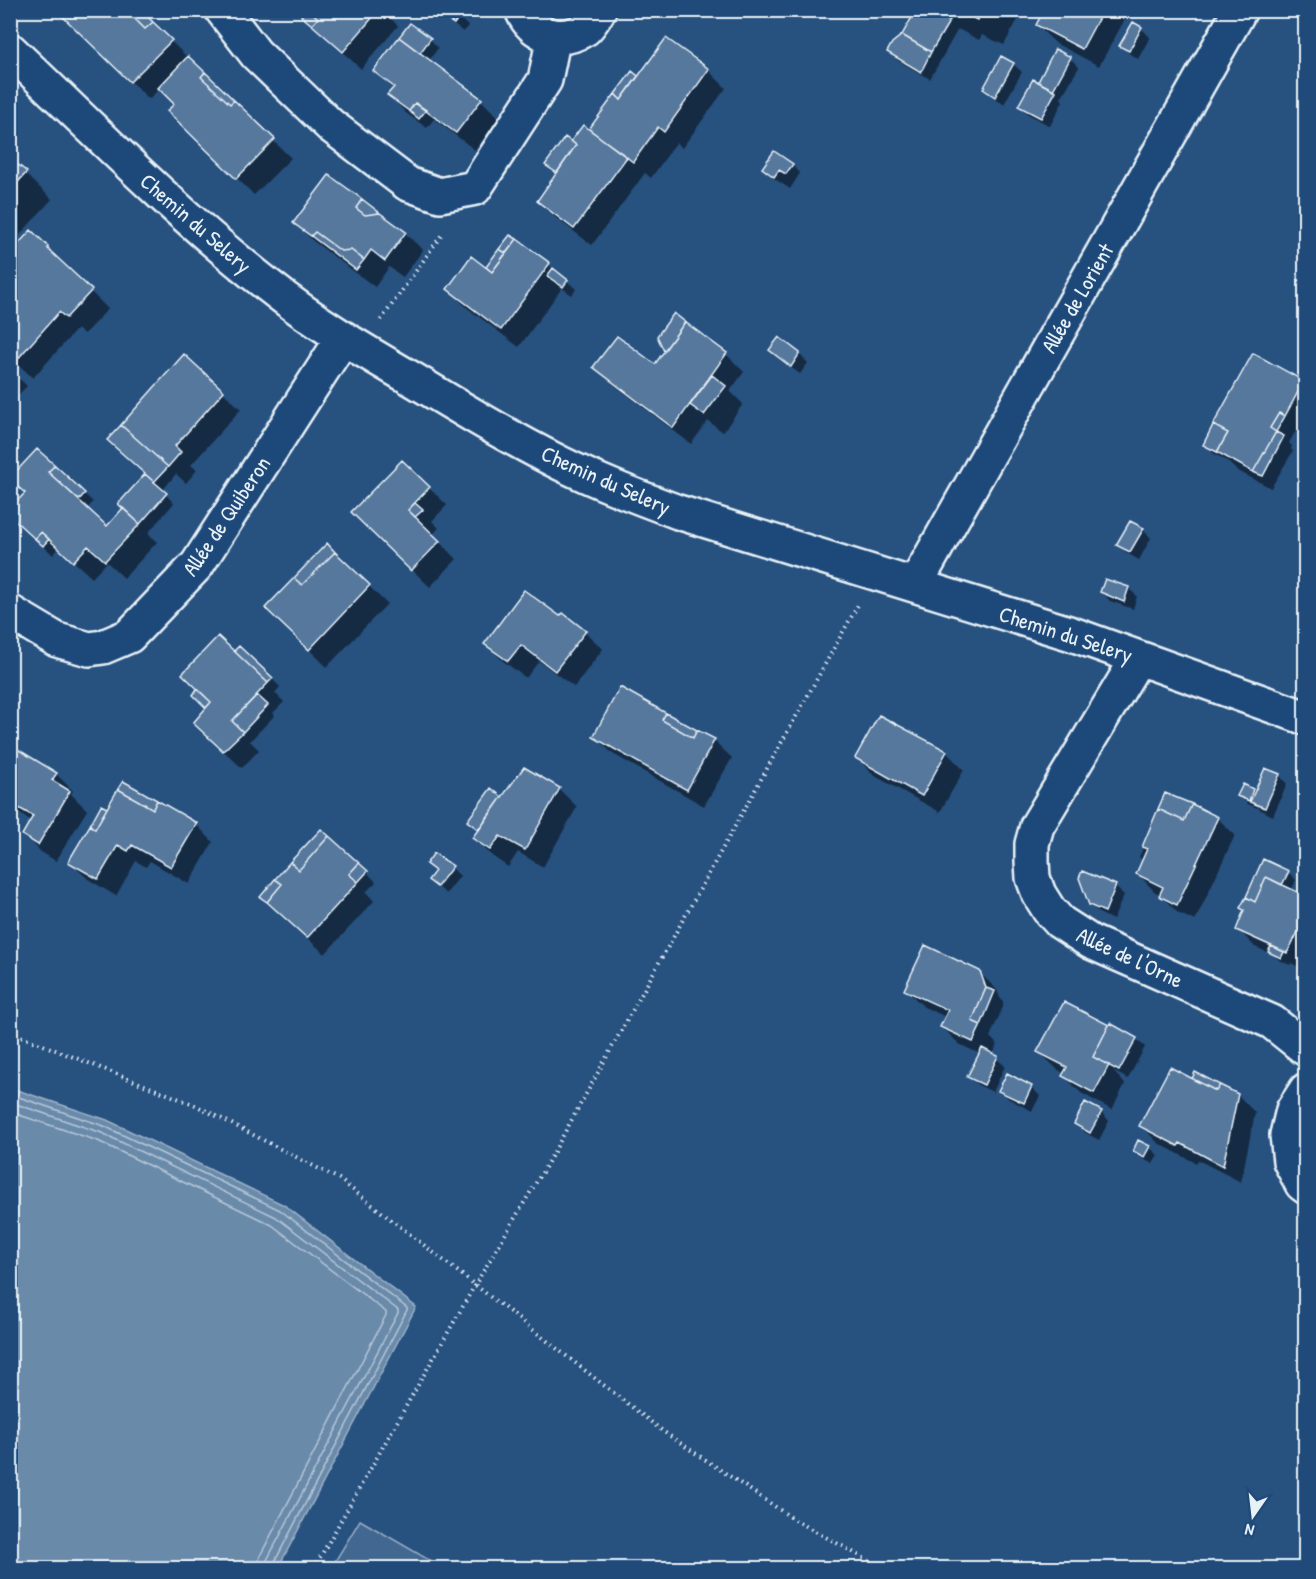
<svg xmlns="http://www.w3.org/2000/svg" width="1316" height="1579" font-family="'Patrick Hand',sans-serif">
	<rect width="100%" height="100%" fill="#27517f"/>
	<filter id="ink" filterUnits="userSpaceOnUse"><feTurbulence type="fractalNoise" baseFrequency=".0167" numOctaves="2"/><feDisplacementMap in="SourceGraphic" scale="12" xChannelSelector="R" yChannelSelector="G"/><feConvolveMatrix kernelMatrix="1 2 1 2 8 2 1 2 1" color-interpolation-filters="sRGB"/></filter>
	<g filter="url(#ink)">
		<path fill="#436891" stroke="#96acc4" stroke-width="1.5" d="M360 1520 443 1568H331Z"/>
		<path fill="#6b8aaa" stroke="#9db3c9" stroke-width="1.5" d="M11 1088 107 1120 284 1205 416 1307 278 1568H11Z"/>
		<path fill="#0007" d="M308 10H383L398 26 361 69 322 33Z
			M435 10H451L468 26 463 32Z
			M738 10H785V16L740 13Z
			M918 10H1018L1021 14 1004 45 982 35 979 40 958 29 930 79 897 60 889 51 903 36Z
			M1045 10H1130L1099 66 1055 43 1037 25Z
			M152 23 291 158 254 195 169 111 177 104 160 88 149 99 74 27Z
			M1141 28 1150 37 1138 59 1130 54 1121 45Z
			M430 39 438 48 429 61 481 100 499 118 475 150 434 119 427 128 406 113 389 95 394 89 375 71Z
			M666 40 708 70 726 88 682 148 676 143 651 178 645 173 592 245 556 218 539 201 557 175 547 165 579 150 590 131 632 73 638 79Z
			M1070 58 1079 67 1061 98 1063 101 1050 126 1028 114 1020 106 1038 84Z
			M1013 64 1022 72 1004 104 993 97 985 88Z
			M10 160 52 199 10 246Z
			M792 165 800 173 790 189 772 177 764 168Z
			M295 223 405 233 423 250 403 277 389 267 375 287 313 241Z
			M32 233 108 309 84 334 77 329 33 378 10 357 20 275Z
			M510 237 549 265 576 289 572 295 562 288 519 347 466 307 449 289 486 270Z
			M674 315 726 354 744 372 730 391 743 404 723 432 708 421 691 444 613 384 595 367 655 366 666 351 659 336Z
			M779 339 799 354 808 363 800 374 779 359 771 350Z
			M184 356 241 409 191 465 197 470 186 483 176 474 162 491 174 503 148 533 157 542 124 578 107 562 92 578 59 548 53 555 10 514 54 466 93 502 87 509 107 528 124 508 120 504 146 474Z
			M10 370 27 386 10 403Z
			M1303 382 1306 384V428L1303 432 1297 429 1289 443 1292 446 1291 449 1293 451 1271 488 1236 470 1227 461 1213 453 1205 444Z
			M402 462 447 505 432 521 439 528 432 535 457 559 430 587 371 530Z
			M1143 530 1151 538 1139 560 1127 553 1118 545Z
			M337 555 387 604 327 667 267 608Z
			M1128 588 1137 596 1133 609 1110 601 1102 592Z
			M563 615 585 632 603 649 574 687 539 661 526 678 503 661 486 644 561 618Z
			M243 658 272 679 280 687 275 693 284 702 273 713 275 715 250 741 259 750 242 768 212 740 208 708 195 695 199 690Z
			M699 733 714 741 732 758 704 806 613 754 595 737Z
			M10 747 56 774 73 791 71 794 87 810 56 861 41 852 24 834 32 821 10 808Z
			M946 752 964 770 940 812 875 776 857 758Z
			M1279 775 1287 784 1273 816 1261 810 1258 807 1257 808 1248 804 1239 796 1252 790 1256 793Z
			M559 789 577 807 543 867 518 852 508 867 492 856 474 838 479 831 469 821 503 799Z
			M106 810 107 811 196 824 213 842 189 884 150 861 146 867 136 861 116 896 88 879 70 862Z
			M1159 811 1217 818 1235 835 1195 921 1178 913 1161 896V894L1155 892 1138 874 1143 861 1139 857Z
			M452 868 460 876 446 894 430 879Z
			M367 872 376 882 366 892 374 901 325 954 286 919Z
			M1288 872 1296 880 1291 891 1306 897 1305 970 1291 963 1290 965 1279 960 1274 955 1255 947 1238 929Z
			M1115 887 1124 895 1113 920 1099 913 1090 904Z
			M979 972 997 990 1000 998 1003 1001V1007L990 1037 997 1044 993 1055 1005 1066 993 1092 978 1085 969 1077 980 1054 959 1044 942 1027 946 1017 924 1007 906 990Z
			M1136 1039 1145 1047 1128 1079 1113 1071 1125 1084 1112 1110 1081 1093 1064 1076 1065 1074 1057 1069 1039 1052Z
			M1031 1087 1040 1096 1032 1111 1009 1099 1000 1091Z
			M1238 1095 1255 1113 1241 1182 1198 1160 1196 1163 1158 1143 1141 1125Z
			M1101 1112 1109 1121 1099 1140 1084 1132 1076 1124Z
			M1149 1147 1158 1155 1153 1164 1143 1159 1135 1151Z"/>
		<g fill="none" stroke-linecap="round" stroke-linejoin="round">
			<path stroke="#b6c8d9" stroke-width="1.5" d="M10 1094 104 1126 280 1210 407 1308V1310L274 1563 273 1568
				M10 1102 102 1133 276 1217 398 1310V1313L267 1560 266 1568
				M10 1112 98 1141 272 1225 386 1312V1315L260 1556 257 1568"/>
		</g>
		<path fill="#57789d" stroke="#e8f1f8" stroke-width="1.5" d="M56 10H126L145 29 153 22 172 40 130 82Z
			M126 10H141L153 22 145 29Z
			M306 10H309L318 18 312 25 301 16Z
			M309 10H379L343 52 312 25 318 18Z
			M452 10H454L460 16 454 24 446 19Z
			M916 10H944L953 15 931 52 902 35Z
			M958 10H983L977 20Z
			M1044 10H1103L1082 49 1036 25Z
			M1133 22 1142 27 1129 51 1119 46Z
			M410 23 431 38 420 53 399 37Z
			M902 35 931 52 921 72 887 52 892 43Z
			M399 37 482 99 456 133 415 103 409 111 387 95 394 87 373 71Z
			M666 38 709 69 664 132 658 127 633 162 589 129 615 94 621 100Z
			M1055 49 1071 57 1053 90 1038 82Z
			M188 56 205 72 201 77 230 104 234 100 275 139 236 179 167 111 174 104 158 88Z
			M1001 56 1014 63 995 97 983 89Z
			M632 71 638 76 621 100 615 94Z
			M205 72 234 100 230 104 201 77Z
			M1033 79 1056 91 1041 118 1018 106Z
			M415 103 426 110 419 119 409 111Z
			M583 125 627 157 574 229 537 201 576 145 571 141Z
			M565 137 576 145 557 173 545 165Z
			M774 151 793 164 786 174 779 170 774 177 762 168Z
			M10 158 27 172 10 191Z
			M329 175 362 199 356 208 365 215 380 213 406 232 385 261 371 250 364 260 351 250 341 251 315 232 311 236 293 223Z
			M362 199 380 213 365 215 356 208Z
			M31 230 48 246V249L92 290 66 318 59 312 15 362 10 358V283L18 274 10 267V253Z
			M315 232 341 251 351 250 364 260 356 270 311 236Z
			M510 235 517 239 506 253 499 249Z
			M517 239 550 263 501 330 447 289 471 256 492 272Z
			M499 249 506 253 492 272 486 267Z
			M553 268 568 280 563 287 547 276Z
			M674 313 685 322 664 351 657 336Z
			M685 322 727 353 673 428 593 367 617 336 655 364Z
			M779 337 800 353 791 367 769 350Z
			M1253 353 1304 381 1285 416 1279 413 1270 428 1276 432 1253 472 1217 452 1228 433 1213 425Z
			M184 354 224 391 175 446 181 452 168 467 121 425Z
			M712 375 726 386 704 415 690 405Z
			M1279 413 1285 416 1276 432 1270 428Z
			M121 425 168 467 154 482 107 440Z
			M1213 425 1228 433 1217 452 1203 445Z
			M1276 432 1284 436 1263 476 1253 472Z
			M37 449 55 465 48 472 107 526 123 508 140 524 105 561 88 546 73 562 41 532 35 539 10 516V508L25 493 10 480V478Z
			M402 460 430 487 408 510 440 541 411 571 351 512Z
			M55 465 85 493 79 500 48 472Z
			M145 474 167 493 140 524 118 504Z
			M415 503 423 510 415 517 408 510Z
			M1130 521 1144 528 1130 552 1116 545Z
			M41 532 49 539 43 546 35 539Z
			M327 543 335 552 302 585 294 578Z
			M335 552 370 585 309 650 265 608 294 578 302 585Z
			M1105 579 1129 587 1124 602 1100 592Z
			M524 590 560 616 563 613 586 631 555 671 521 645 508 661 484 644Z
			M218 636 268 683 232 721 243 732 223 751 193 723 211 702 182 674Z
			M239 646 273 678 268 683 234 651Z
			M620 687 666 713 662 720 693 738 697 730 715 739 687 790 593 737Z
			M197 689 211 702 206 708 193 695Z
			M257 695 268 705 243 732 232 721Z
			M666 713 697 730 693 738 662 720Z
			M879 715 947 751 922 796 855 758Z
			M14 747 57 773 52 780 70 791 38 845 22 835 33 816 10 803V754Z
			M524 767 560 788 525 850 500 836 490 850 472 838Z
			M1265 768 1280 774 1265 808 1250 802Z
			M123 781 157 800 153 809 118 789Z
			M1243 784 1253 789 1249 801 1237 796Z
			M491 788 502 797 479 830 467 821Z
			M118 789 153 809 157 800 197 823 171 867 132 845 128 851 118 845 98 879 68 862 90 825 95 829Z
			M1165 793 1192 804 1184 821 1158 809Z
			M1192 804 1218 817 1177 905 1159 896 1163 887 1136 874 1147 849 1142 847 1158 809 1184 821Z
			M101 805 107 808 95 829 90 825Z
			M321 829 329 836 299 870 290 862Z
			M329 836 359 863 349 874 358 882 307 938 267 902 282 884 275 879 290 862 299 870Z
			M434 853 453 866 437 887 428 880 435 871 426 864Z
			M1263 859 1289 871 1282 885 1266 877 1255 902 1246 897Z
			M359 863 368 871 358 882 349 874Z
			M1082 871 1116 885 1105 912 1089 905 1079 878Z
			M1266 877 1306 896V917L1287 953 1236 930 1244 910 1240 908 1246 897 1255 902Z
			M275 879 282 884 267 902 260 897Z
			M925 945 980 971 986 988 972 1021 981 1025 973 1042 940 1027 948 1010 904 990Z
			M1271 946 1284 952 1281 958 1268 952Z
			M986 988 995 991 981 1025 972 1021Z
			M1064 1002 1109 1025 1093 1057 1109 1065 1094 1093 1062 1076 1067 1067 1037 1052Z
			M1110 1023 1137 1038 1119 1071 1093 1057Z
			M982 1048 998 1056 984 1085 967 1077Z
			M1170 1067 1216 1091 1220 1085 1238 1094 1223 1166 1180 1143 1178 1146 1139 1126Z
			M1195 1072 1220 1085 1216 1091 1192 1079Z
			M1007 1073 1032 1086 1024 1103 998 1091Z
			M1085 1102 1102 1111 1090 1133 1074 1124Z
			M1138 1140 1150 1146 1144 1157 1133 1151Z"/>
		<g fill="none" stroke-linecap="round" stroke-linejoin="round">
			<g stroke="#e8f1f8" stroke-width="38">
				<path id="minor" d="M222 10 256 54 330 125 408 184 440 195 475 188 545 80 554 36
					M522 10C533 36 561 44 585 29 590 25 595 16 599 10
					M10 50C95 131 177 214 269 286 314 322 364 351 414 380 462 409 510 438 560 463 598 482 638 497 678 512L1072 634 1306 718
					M915 585 1240 10
					M10 612 57 640 89 649 103 647 129 636 197 565 343 338
					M1138 658 1037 826 1032 844V861L1033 878 1039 894 1049 910 1060 922 1091 942 1272 1022 1306 1049
					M1306 1090 1293 1110 1287 1135 1290 1161 1302 1184 1306 1187"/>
			</g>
			<path stroke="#e8f1f8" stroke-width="4" stroke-dasharray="1.5 4.5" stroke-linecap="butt" d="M381 320 443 233
				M10 1032 195 1105 339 1179 664 1432 795 1520 882 1568
				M314 1568 475 1285 546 1166 858 605"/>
			<use href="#minor" stroke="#1f4a7a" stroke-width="33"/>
		</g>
	</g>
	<g text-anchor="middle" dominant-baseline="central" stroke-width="4.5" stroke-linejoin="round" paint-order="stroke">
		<g font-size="22" fill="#e8f1f8" stroke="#1f4a7a">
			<text transform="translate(196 223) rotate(41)">Chemin du Selery</text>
			<text transform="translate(1077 298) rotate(-60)">Allée de Lorient</text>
			<text transform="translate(606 480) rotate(24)">Chemin du Selery</text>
			<text transform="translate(226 516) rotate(-56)">Allée de Quiberon</text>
			<text transform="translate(1066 634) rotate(18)">Chemin du Selery</text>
			<text transform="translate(1130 957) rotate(25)">Allée de l'Orne</text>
		</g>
	</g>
	<rect width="1316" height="1579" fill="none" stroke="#1f4a7a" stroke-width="36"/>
	<rect x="18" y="18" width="1280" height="1543" fill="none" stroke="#e8f1f8" stroke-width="2" filter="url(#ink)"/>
	<g transform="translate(1253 1516) rotate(194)" stroke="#1f4a7a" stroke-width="4.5" paint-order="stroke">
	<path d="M0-4.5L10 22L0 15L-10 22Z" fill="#e8f1f8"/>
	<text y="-9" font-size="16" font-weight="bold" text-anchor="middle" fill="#e8f1f8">N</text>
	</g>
</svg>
